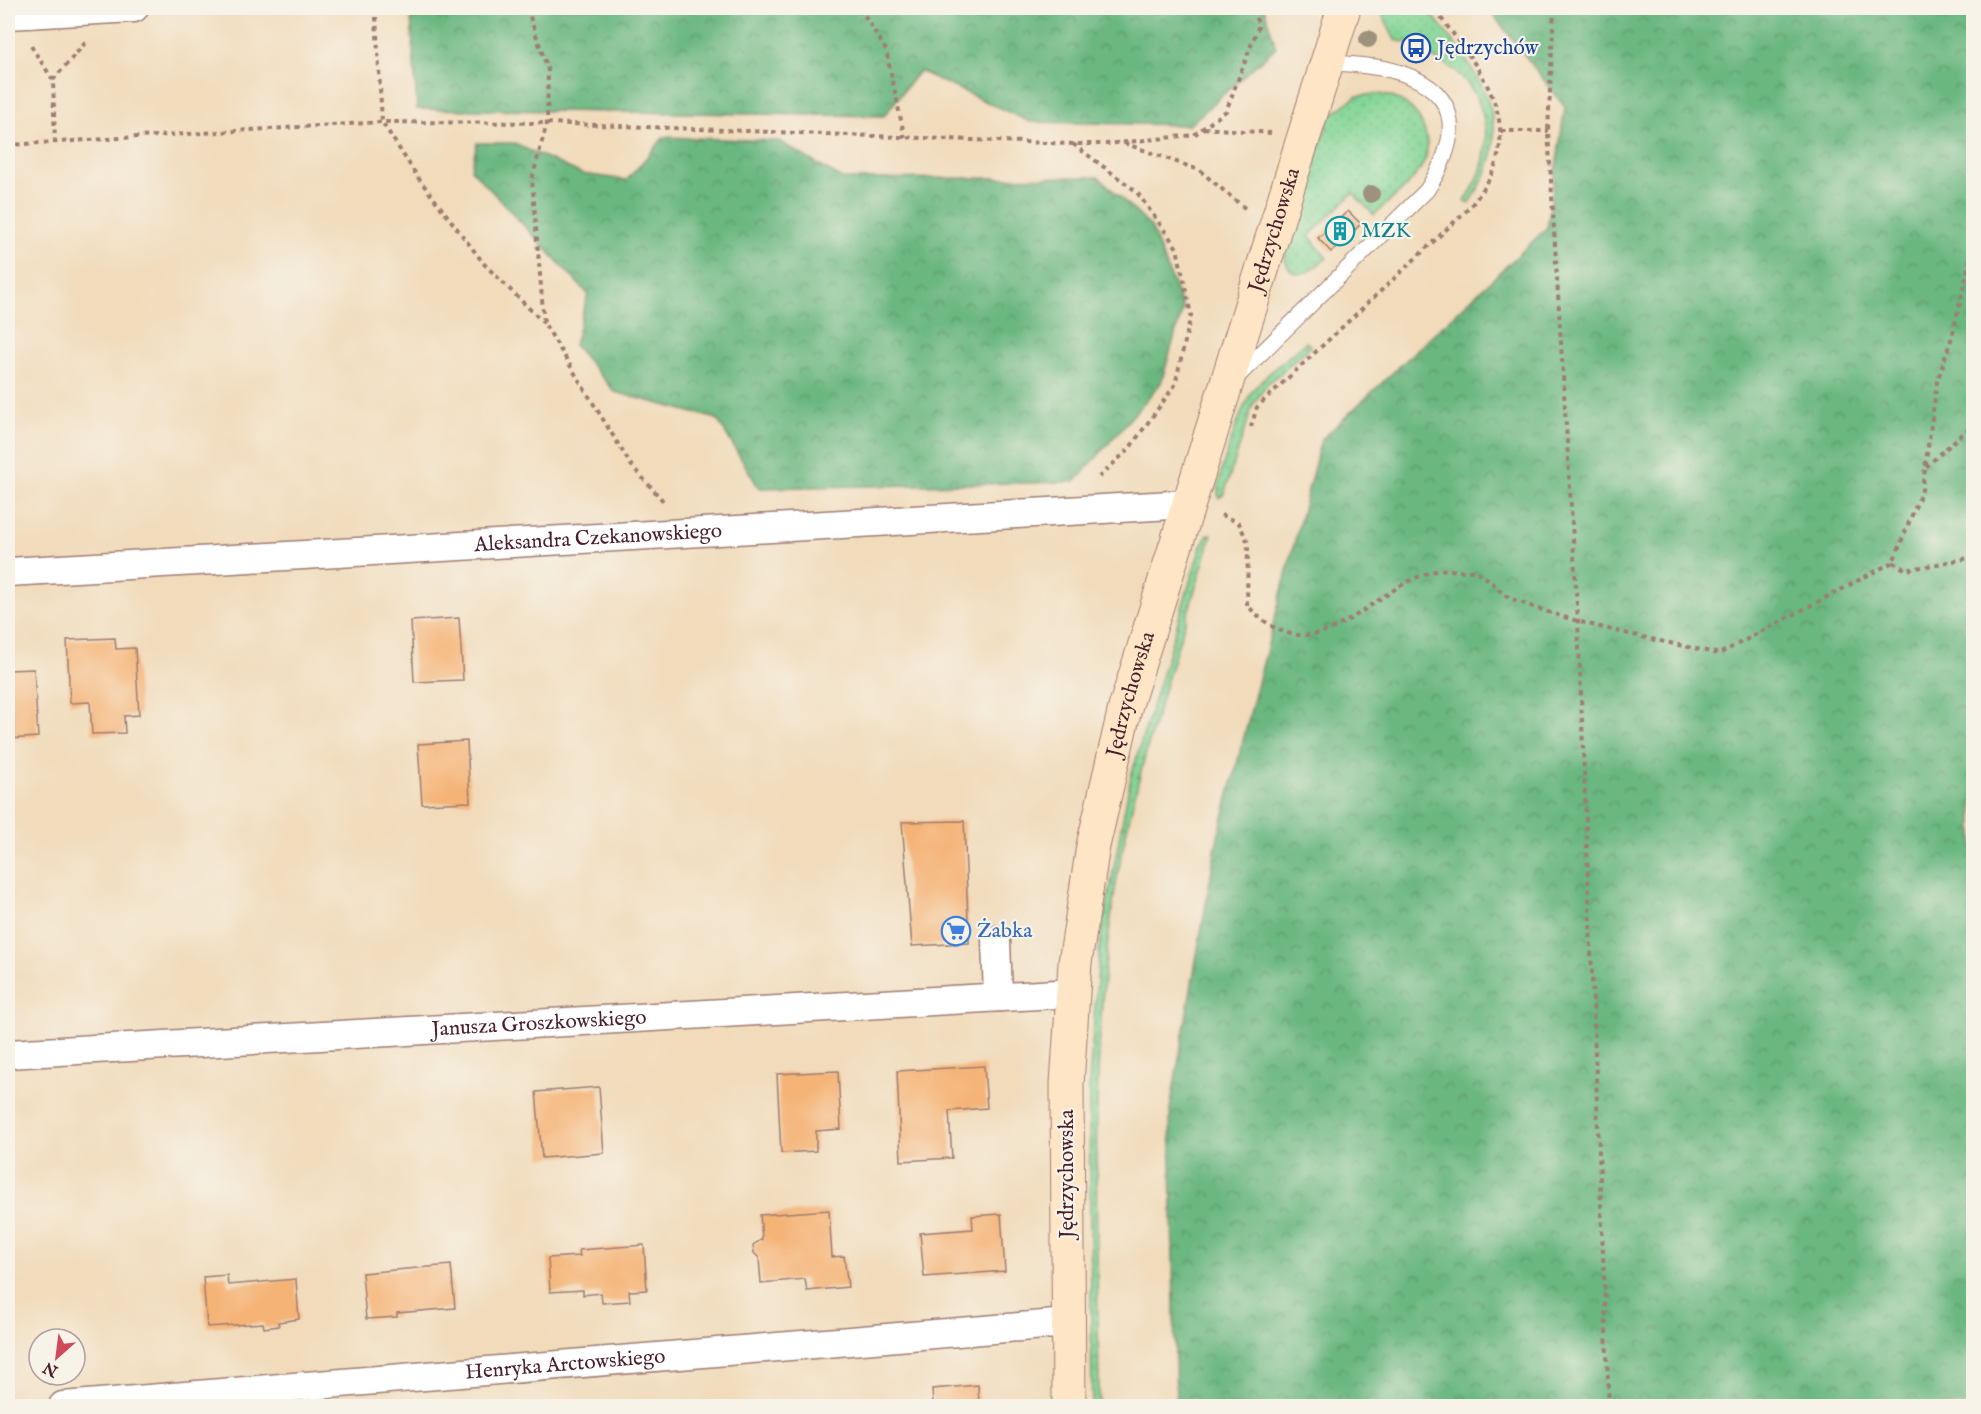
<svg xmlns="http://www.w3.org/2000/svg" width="1981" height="1414" font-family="'IM FELL English',serif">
	<defs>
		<pattern id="grass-dots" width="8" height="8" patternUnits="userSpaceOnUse" patternTransform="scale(1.5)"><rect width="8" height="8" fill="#84d697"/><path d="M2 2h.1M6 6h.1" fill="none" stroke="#74b782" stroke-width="1.8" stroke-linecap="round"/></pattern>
		<pattern id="forest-crowns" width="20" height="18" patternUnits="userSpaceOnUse" patternTransform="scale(1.5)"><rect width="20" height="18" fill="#6bb780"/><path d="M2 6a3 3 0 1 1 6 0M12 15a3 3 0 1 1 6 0" fill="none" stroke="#5a9469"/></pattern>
	</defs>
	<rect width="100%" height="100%" fill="#f7f3e8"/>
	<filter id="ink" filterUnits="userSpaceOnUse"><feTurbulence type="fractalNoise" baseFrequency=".0167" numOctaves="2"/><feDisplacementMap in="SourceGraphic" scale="12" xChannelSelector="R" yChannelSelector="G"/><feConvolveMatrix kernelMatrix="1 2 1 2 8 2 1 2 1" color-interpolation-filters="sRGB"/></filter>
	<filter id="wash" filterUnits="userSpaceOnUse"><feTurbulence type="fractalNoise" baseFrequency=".008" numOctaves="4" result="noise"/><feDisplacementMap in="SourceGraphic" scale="24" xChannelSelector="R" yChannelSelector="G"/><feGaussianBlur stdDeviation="1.35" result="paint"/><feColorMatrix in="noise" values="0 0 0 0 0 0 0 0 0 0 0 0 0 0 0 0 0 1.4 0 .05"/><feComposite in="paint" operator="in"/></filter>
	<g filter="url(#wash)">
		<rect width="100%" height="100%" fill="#f1dbbb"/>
		<path fill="url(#grass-dots)" stroke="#677a61" stroke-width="1.5" d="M1379 8H1427C1477 73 1525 123 1469 204L1464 201C1504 152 1489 72 1423 55L1424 46 1395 40Z
			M1380 94C1387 96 1397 98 1403 102 1422 114 1434 143 1423 164 1413 184 1391 199 1374 215L1353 193 1309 236 1327 258C1309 273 1290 286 1284 253L1330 116 1357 96Z
			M1306 342 1311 346 1267 385 1253 404 1224 494 1219 498C1213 484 1243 402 1254 389 1269 371 1289 357 1306 342Z
			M1208 534H1212C1178 649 1138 760 1117 878 1087 1052 1098 1231 1099 1406H1092L1089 1086 1100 942 1131 776 1201 546Z"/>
		<path fill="url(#forest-crowns)" stroke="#5a6b56" stroke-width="1.5" d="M481 8H1264L1276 47 1189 125 1030 122 919 71 884 116 417 109 411 17Z
			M1488 8H1973V1406H1176L1170 1109 1217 841 1321 440 1547 228 1565 107Z
			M664 137 779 141 842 179 1099 177 1151 227 1183 308 1161 383 1075 482 759 488 717 419 615 392 574 345 588 294 471 169 477 143H513L582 174 627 180Z"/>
		<g id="blocks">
			<path fill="#f5b376" d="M1409 42 1425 46 1423 55 1407 51Z
				M1348 211 1361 224 1331 252 1318 238Z
				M459 618 463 680 414 682 411 621Z
				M115 638 116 649 135 648 139 715 124 716 125 733 92 734 90 702 70 703 67 640Z
				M34 669 38 737 8 739V670Z
				M467 741 470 802 422 804 418 744Z
				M964 821 969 943 912 946 902 822Z
				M984 1066 987 1108 949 1111 952 1158 901 1161 897 1071Z
				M838 1071 841 1129 816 1131V1151L781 1153 777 1074Z
				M599 1087 604 1153 542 1158 536 1092Z
				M829 1210 832 1257 844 1256 848 1287 807 1291 805 1279 761 1283 759 1258 754 1253 753 1245 762 1239 760 1215Z
				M1001 1214 1005 1271 924 1277 920 1233 973 1229 972 1216Z
				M644 1245 647 1290 629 1291 630 1301 602 1303 601 1293 583 1295V1290L550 1292 548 1258 580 1256 579 1250Z
				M451 1265 455 1308 397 1313V1317L366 1319 362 1273Z
				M227 1275 228 1285 296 1279 299 1319 278 1322 279 1326 264 1328 263 1323 207 1327 203 1277Z
				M978 1385 979 1406H933L932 1389Z"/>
		</g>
	</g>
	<g filter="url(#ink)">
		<use href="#blocks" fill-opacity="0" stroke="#9e7d73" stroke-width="1.5"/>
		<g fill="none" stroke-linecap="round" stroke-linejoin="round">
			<g stroke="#9e7d73" stroke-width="17">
				<path id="lane" d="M1235 379 1427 190C1458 141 1466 95 1401 73 1378 65 1351 65 1328 62"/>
			</g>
			<g stroke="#9e7d73" stroke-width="31">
				<g id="street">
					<path d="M8 15 134 8"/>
					<path id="s1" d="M8 572 1189 504"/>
					<path d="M996 940 998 997"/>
					<path id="s2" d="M8 1054 1073 993"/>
					<path id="s3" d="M63 1406 1068 1323"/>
				</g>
			</g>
			<g stroke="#9e7d73" stroke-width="35">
				<g id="secondary">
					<path id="s4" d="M1069 1406 1067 1084 1075 963 1093 846 1125 708 1344 8"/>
				</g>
			</g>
			<path stroke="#9e7d73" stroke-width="4" stroke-dasharray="4.5 4.5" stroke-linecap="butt" d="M527 8 548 70 547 123 532 179 544 323 631 465 665 503
				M860 8 886 50 905 139
				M1554 8 1548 131 1578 621 1609 1406
				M376 17 382 122 419 179 485 265 544 323
				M31 46 53 80 55 144
				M53 80 86 42
				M1204 128 1271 133
				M1501 131H1548
				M1124 143 1199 170 1247 210
				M1073 144 1136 191 1177 248 1191 315 1175 385 1129 449 1099 477
				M8 145 382 122 547 123 1073 144H1107L1194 135 1226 111 1259 25 1251 8
				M1251 427 1257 407 1466 211C1537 134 1484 73 1433 8
				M1926 467 1964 432 1974 427
				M1221 515 1239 523 1248 543 1247 605C1320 685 1371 582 1440 570 1445 569 1452 570 1458 571 1463 571 1471 570 1476 572 1489 576 1499 593 1512 599 1579 626 1650 638 1719 654L1893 562 1922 490 1937 382 1952 337 1974 242
				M1893 562 1906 570 1974 557"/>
			<use href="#lane" stroke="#fff" stroke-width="15"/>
			<use href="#street" stroke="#fff" stroke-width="28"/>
			<use href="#secondary" stroke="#fde5c5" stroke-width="33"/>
		</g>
		<g fill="#9e927d">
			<circle cx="1368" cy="39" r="9"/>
			<circle cx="1371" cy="194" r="9"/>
		</g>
	</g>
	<defs>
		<g id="bus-ring" transform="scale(1.5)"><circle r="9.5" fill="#f7f3e8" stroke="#1a4fb4" stroke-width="1.5"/><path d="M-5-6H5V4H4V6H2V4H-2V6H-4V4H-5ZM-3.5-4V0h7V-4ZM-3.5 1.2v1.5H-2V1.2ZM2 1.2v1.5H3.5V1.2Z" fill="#1a4fb4"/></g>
		<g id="building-ring" transform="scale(1.5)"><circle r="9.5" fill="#f7f3e8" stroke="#0f9aa8" stroke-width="1.5"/><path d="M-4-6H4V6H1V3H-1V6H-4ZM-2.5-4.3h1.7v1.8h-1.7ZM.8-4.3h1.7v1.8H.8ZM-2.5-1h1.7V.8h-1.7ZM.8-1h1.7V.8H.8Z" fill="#0f9aa8"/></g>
		<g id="supermarket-ring" transform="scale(1.5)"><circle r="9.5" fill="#f7f3e8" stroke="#3f7fe0" stroke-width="1.5"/><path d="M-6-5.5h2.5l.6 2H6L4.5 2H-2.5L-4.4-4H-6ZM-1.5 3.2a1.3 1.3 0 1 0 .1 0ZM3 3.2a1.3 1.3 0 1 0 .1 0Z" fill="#3f7fe0"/></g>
	</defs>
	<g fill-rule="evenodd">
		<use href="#bus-ring" x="1416" y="48"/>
		<use href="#building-ring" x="1340" y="231"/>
		<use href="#supermarket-ring" x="956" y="931"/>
	</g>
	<g text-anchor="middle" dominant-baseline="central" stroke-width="4.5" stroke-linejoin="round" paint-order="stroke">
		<g font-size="21" fill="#164399" stroke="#f7f3e8" text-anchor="start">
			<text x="1437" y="48">Jędrzychów</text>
		</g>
		<g font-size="21" fill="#4a1f2b" stroke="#f7f3e8">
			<text stroke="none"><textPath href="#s4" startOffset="1204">Jędrzychowska</textPath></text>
			<text stroke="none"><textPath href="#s1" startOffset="591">Aleksandra Czekanowskiego</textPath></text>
			<text stroke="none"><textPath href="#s4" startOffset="718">Jędrzychowska</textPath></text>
			<text stroke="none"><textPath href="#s2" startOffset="532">Janusza Groszkowskiego</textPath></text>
			<text transform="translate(1067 1174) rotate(-90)">Jędrzychowska</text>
			<text stroke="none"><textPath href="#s3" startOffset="504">Henryka Arctowskiego</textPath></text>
		</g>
		<g font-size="21" fill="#0d838f" stroke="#f7f3e8" text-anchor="start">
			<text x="1361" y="231">MZK</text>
		</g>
		<g font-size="21" fill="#366cbe" stroke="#f7f3e8" text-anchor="start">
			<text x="977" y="931">Żabka</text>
		</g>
	</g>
	<rect width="1981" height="1414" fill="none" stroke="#f7f3e8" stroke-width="30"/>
	<g transform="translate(57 1357) rotate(208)"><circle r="28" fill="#f7f3e8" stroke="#b29e9c" stroke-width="1.5"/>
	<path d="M0-4.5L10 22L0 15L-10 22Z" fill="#d1495b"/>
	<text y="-9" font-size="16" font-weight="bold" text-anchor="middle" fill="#4a1f2b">N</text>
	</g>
</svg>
